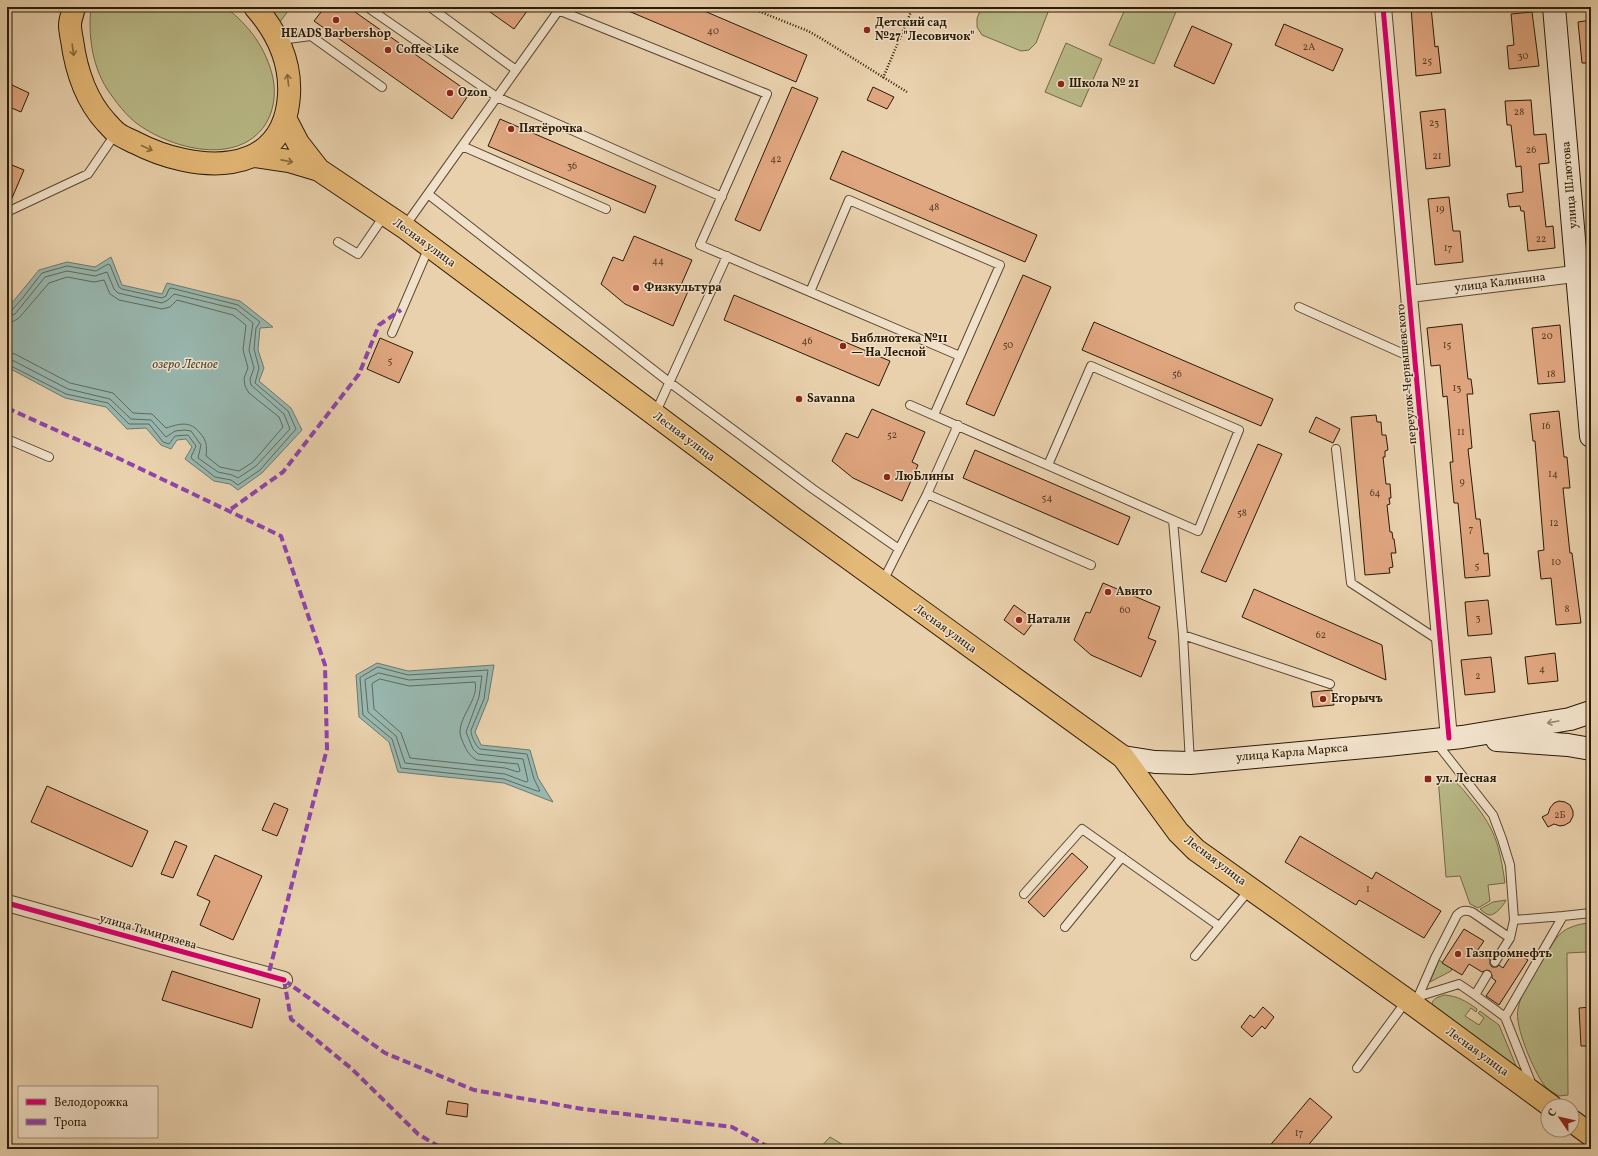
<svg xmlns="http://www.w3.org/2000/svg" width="1598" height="1156" font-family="Vollkorn,serif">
	<rect width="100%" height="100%" fill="#e9d1ad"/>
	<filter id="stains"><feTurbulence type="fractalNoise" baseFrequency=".005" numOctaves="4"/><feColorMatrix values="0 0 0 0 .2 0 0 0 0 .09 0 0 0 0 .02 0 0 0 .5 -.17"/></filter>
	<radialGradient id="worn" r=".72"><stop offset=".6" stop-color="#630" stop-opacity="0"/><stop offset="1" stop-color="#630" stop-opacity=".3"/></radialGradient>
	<path fill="#b9ba88" stroke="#726a48" d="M91 7H225C249 25 266 48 273 78 276 94 274 111 265 125 237 166 173 149 139 125 126 116 116 102 107 89 92 65 88 35 91 7Z
		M268 7H291L279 23Z
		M982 7H1050L1036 43 1029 50 1021 51 982 35 977 27V18Z
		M1126 7H1178L1154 64 1109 45Z
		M1066 43 1102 59 1081 107 1045 92Z
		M1446 776C1456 781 1462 788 1469 797 1495 828 1499 843 1505 883L1488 885 1490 901 1478 908 1470 904 1460 876 1446 877 1438 777Z
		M1506 900C1504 905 1495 916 1489 915 1486 914 1482 911 1480 909L1493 902Z
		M1587 923V952L1567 953 1568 1095 1559 1096C1554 1093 1548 1090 1544 1085 1534 1071 1514 1026 1518 1009 1521 991 1534 975 1543 960 1557 937 1558 928 1587 923Z
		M1439 960 1452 968 1451 971 1430 982Z
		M1444 995C1458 996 1466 1001 1477 1009L1476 1012 1471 1008 1465 1016 1479 1025 1484 1018 1478 1013 1480 1011 1499 1025 1517 1068 1432 1005C1432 998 1439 997 1444 995Z
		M830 1137 850 1149H819Z"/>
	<path fill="#98b7af" stroke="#6c796c" d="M111 257 122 285 162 294 167 283 240 301 273 327 260 328 258 350 264 368 259 381 291 408 302 430 262 473 238 490 230 484 214 481 185 459 192 447 186 439 177 440 171 449 161 445 146 428 127 429 106 407 65 398 7 367V309L39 270 67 262 95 267Z
		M377 663 408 671 494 665 488 700 475 732 481 745 530 750 538 778 553 802 504 783 398 772 389 742 359 717 356 675Z"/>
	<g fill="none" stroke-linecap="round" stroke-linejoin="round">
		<path stroke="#61695b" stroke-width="1" d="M7 312 11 311 21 300 42 273 67 266 96 271 108 264 110 265 119 287 122 289 162 298 166 296 169 289 171 288 238 305 260 322 256 328 254 349 259 368 255 383 288 411 296 429 260 470 238 485 231 480 215 477 192 459 191 457 196 446 188 435 175 436 169 444 163 442 149 424H129L108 403 66 394 7 364
			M7 317 15 314 45 277 67 271 95 276 107 272 114 289 118 293 162 303 168 300 174 294 236 309 253 323 249 350 254 368 250 379 251 385 284 414 290 429 256 466 238 478 232 475 218 472 198 458 201 445 191 431 185 430 175 431 166 437 151 420 131 419 110 399 68 389 12 360 7 359
			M7 323 14 321 19 318 49 283 67 277 94 282 104 280 110 294 119 300 162 309 170 307 177 300 233 315 246 325 243 350 248 368 244 378 245 386 249 393 279 417 283 427 253 462 239 471 220 467 206 456C207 446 207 441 200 433 190 420 179 424 166 428L152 414 133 413 113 393 70 383 15 354 7 353
			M378 667 408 675 488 670 484 699 471 730C471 736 475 745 480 749L527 754 534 779 540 791H537L504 779 401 768 392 739 363 715 360 678Z
			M379 673 409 680 482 676 479 697 466 732 473 749 478 754 523 759 528 781 526 782 505 774 405 763 396 736 368 712 365 680Z
			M380 679 409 686 475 682C479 699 460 715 460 732 460 737 463 742 465 747 468 753 471 757 477 760L518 764 520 771 518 772 505 768 410 758 401 733 374 709 372 684Z"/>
	</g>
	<path fill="#e0a680" stroke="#2a1b07" d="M325 7H348L470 93 452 119 314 21Z
		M483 7H530L514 29Z
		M619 7H695L807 55 796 82Z
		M1411 7H1431L1435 47 1438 46 1441 73 1416 76Z
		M1532 12 1539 66 1509 69 1507 46 1514 45 1511 14Z
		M1591 20V63H1582L1578 22Z
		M1284 24 1343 49 1333 71 1275 45Z
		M1192 26 1232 44 1214 84 1174 66Z
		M10 84 29 93 21 112 7 106V92Z
		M792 87 818 98 760 231 735 220Z
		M873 87 894 97 887 109 867 100Z
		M1531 100 1534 135 1546 134 1549 163 1539 164 1546 227 1553 226 1555 248 1528 251 1524 211H1521L1520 206 1509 207 1507 194 1523 192 1521 166 1516 167 1511 125H1507L1505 101Z
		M1445 109 1450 166 1426 169 1420 112Z
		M500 119 656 186 645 213 488 146Z
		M842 151 1037 235 1025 262 830 179Z
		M7 163 24 170 9 205 7 206Z
		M1449 197 1453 231H1460L1463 262 1435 265 1428 199Z
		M634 236 692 260 681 285 689 289 673 326 625 304 601 284 613 257 623 261Z
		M1023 275 1051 287 994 416 966 404Z
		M734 295 890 361 879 386 724 320Z
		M1094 322 1273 399 1261 426 1082 350Z
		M1462 324 1468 379H1471L1473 394H1467L1472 448 1468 449 1476 519H1480L1484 554 1488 553 1490 576 1465 578 1458 503H1454L1450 462H1453L1447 396 1443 397 1440 365 1431 366 1427 328Z
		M1560 325 1565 382 1538 384 1532 328Z
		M380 338 413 352 399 383 367 369Z
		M872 409 925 432 912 462 918 465 902 501 853 478 832 461 846 433 858 438Z
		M1559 411 1564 457H1567L1570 488H1563L1570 553H1572L1581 623 1556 625 1551 578 1541 579 1538 551 1544 550 1535 441H1533L1530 414Z
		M1376 415 1377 422H1381L1382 435H1386L1388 450 1385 451V457H1383L1386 484H1390L1391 498H1389L1390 504 1387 505 1390 532H1392L1393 539H1394L1396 553H1391L1393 567 1389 568 1390 573 1365 575 1351 417Z
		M1316 417 1340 429 1333 443 1309 432Z
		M1258 444 1282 454 1226 582 1201 572Z
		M975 450 1130 517 1118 545 963 478Z
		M1103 583 1160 607 1148 638 1156 641 1141 677 1091 655 1074 640 1086 612 1090 613Z
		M1254 589 1382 645 1386 680 1242 617Z
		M1488 600 1492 634 1468 636 1465 602Z
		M1014 605 1035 620 1024 635 1004 620Z
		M1555 653 1558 681 1528 684 1525 657Z
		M1491 657 1495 692 1465 695 1461 660Z
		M1332 690 1334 705 1313 707 1311 692Z
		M47 786 148 831 132 867 31 822Z
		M1559 801 1565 802 1570 805 1573 811V816L1570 822 1565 825 1560 826 1554 824 1548 827 1542 817 1548 814 1550 808 1554 803Z
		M274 803 288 809 277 836 262 830Z
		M1300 836 1372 879 1376 872 1441 911 1424 938 1359 900 1356 905 1285 862Z
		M175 841 187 846 173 878 161 874Z
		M1072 853 1088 867 1044 917 1028 902Z
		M215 855 262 876 233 940 200 925 210 901 197 895Z
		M1464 929 1484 941 1477 951 1490 959V964L1492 967H1497L1499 965 1503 968 1514 951 1528 960 1499 1005 1486 996 1496 981 1492 978V975L1490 971 1487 970 1482 972 1469 964 1462 975 1442 963Z
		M172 971 260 999 252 1028 162 1000Z
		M1263 1007 1274 1017 1265 1029 1262 1026 1252 1037 1241 1027 1250 1015 1254 1018Z
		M1591 1007V1046H1581L1579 1008Z
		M1310 1098 1332 1117 1305 1149H1267Z
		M448 1101 468 1104 467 1117 446 1114Z"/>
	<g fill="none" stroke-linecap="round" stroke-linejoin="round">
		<g stroke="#5a4830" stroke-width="10">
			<path id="service" d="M367 7 497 97 722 197
				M430 7 516 70
				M558 10 767 94 700 245 960 356 934 415
				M280 40 311 36 382 87
				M462 146 606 209
				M428 194 669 382 813 489 899 549
				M7 212 88 174 116 133
				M405 226 561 7
				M338 242 358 254 384 216
				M810 292 849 200 1000 265 960 356
				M1299 307 1415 359
				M392 333 429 247
				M910 405 1198 531 1239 430 1091 366 1048 465
				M655 414 727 256
				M7 439 49 457
				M1336 449 1351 583 1440 641
				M927 494 1091 565
				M1173 520 1183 635 1190 763
				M882 583 927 494 958 425
				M1183 635 1330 684
				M1435 741 1493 815 1502 839 1510 865 1514 920
				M1024 894 1082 829 1219 926
				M1065 927 1122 857
				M1195 956 1250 889
				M1495 962 1510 938 1514 920 1563 916
				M1475 995 1505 1017 1563 916 1591 913
				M1418 997 1435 958 1457 915C1462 910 1465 910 1472 912L1510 938
				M1505 1017 1532 1085
				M1357 1068 1407 1000 1459 984 1475 995 1487 975"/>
		</g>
		<g stroke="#5a4830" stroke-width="18">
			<path id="minor" d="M1383 7 1449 738
				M1410 294 1591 272
				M7 903 284 980"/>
		</g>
		<g stroke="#2a1b07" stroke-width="24">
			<path id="secondary" d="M1554 7 1591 436
				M1497 740 1568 745 1591 749
				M1123 757 1155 762 1190 763 1387 745 1462 737 1570 719 1591 712"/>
		</g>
		<g stroke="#2a1b07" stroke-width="24">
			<path id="primary" d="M74 7C73 13 70 19 70 25 70 29 71 35 72 40 76 70 85 99 106 122 110 126 113 130 117 133 122 137 130 140 136 143 192 172 284 181 289 95 291 61 277 32 255 7
				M285 118 298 143 319 170
				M254 156 289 161 319 170 404 227 793 518 1123 757 1178 832 1196 850 1407 1000 1551 1106
				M1572 1121 1591 1135"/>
		</g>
		<path stroke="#2a1b07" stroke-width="2.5" stroke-dasharray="1 2" stroke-linecap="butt" d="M748 7 808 31 822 39 907 92
			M883 78 913 7"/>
		<use href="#service" stroke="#f1e1ca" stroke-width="8"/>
		<use href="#minor" stroke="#f1e1ca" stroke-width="16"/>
		<use href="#secondary" stroke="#f1e1ca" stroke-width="22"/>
		<use href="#primary" stroke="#e4b876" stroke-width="22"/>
		<path stroke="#8e44ad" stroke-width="4" stroke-dasharray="8 4" stroke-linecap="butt" d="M7 408 120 459 281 536 325 665 327 749 268 976
			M231 509 283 472 359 374 379 325 401 310
			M284 980 385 1053 474 1090 583 1109 732 1127 772 1149
			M284 980 291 1019 352 1069 418 1134 443 1149"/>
		<g stroke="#f1e1ca" stroke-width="8">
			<path id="cycleway" d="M1383 7 1449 738
				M7 903 284 980"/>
		</g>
		<use href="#cycleway" stroke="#d6006c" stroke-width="5"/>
	</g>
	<defs><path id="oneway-shaft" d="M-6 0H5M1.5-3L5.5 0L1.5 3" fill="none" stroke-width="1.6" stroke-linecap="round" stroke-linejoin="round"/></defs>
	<g stroke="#876a3e">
		<use href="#oneway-shaft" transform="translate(73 50) rotate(82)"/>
		<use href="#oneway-shaft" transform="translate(288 80) rotate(-96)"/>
		<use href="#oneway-shaft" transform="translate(147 148) rotate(25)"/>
		<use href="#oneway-shaft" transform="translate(287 161) rotate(11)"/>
	</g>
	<use stroke="#978872" href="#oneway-shaft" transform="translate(1553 722) rotate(170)"/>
	<g fill="#8f2418" stroke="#f1e1ca" stroke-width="1.5">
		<circle cx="336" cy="20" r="4"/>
		<circle cx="867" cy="30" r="4"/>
		<circle cx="388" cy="50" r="4"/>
		<circle cx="1061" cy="84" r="4"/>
		<circle cx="450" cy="93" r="4"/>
		<circle cx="511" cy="129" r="4"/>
		<circle cx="636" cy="288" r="4"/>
		<circle cx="843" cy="346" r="4"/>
		<circle cx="799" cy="399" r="4"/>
		<circle cx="887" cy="477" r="4"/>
		<circle cx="1108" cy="592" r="4"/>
		<circle cx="1019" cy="620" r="4"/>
		<circle cx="1323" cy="699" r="4"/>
		<rect x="1424" y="775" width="8" height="8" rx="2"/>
		<circle cx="1458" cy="954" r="4"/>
	</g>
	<g text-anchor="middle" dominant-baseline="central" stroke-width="3" stroke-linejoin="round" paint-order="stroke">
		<g font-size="10" fill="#583e25">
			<text x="713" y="31">40</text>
			<text x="1309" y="47">2А</text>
			<text x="1523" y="56">30</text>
			<text x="1427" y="61">25</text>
			<text x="1519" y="112">28</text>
			<text x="1434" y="123">23</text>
			<text x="1531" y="150">26</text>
			<text x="1437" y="156">21</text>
			<text x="776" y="159">42</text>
			<text x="572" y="166">36</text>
			<text x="934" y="207">48</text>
			<text x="1440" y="209">19</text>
			<text x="1541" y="239">22</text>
			<text x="1448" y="248">17</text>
			<text x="658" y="261">44</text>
			<text x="1547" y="336">20</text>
			<text x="807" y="341">46</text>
			<text x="1008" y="345">50</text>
			<text x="1447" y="345">15</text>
			<text x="390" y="361">5</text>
			<text x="1177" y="374">56</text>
			<text x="1551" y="374">18</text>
			<text x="1457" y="388">13</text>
			<text x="1546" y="426">16</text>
			<text x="1461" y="432">11</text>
			<text x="892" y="435">52</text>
			<text x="1553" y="474">14</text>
			<text x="1462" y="482">9</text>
			<text x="1375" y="493">64</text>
			<text x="1047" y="498">54</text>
			<text x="1242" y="513">58</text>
			<text x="1554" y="523">12</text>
			<text x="1471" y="529">7</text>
			<text x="1556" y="562">10</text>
			<text x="1477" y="566">5</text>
			<text x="1567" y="609">8</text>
			<text x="1125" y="610">60</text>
			<text x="1478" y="618">3</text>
			<text x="1321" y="635">62</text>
			<text x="1542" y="669">4</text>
			<text x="1478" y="676">2</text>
			<text x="1560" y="815">2Б</text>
			<text x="1368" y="889">1</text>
			<text x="1299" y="1133">17</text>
		</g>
		<g font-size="12" font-weight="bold" fill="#2a1b07" stroke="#f1e1ca" text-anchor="start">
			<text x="875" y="23">Детский сад<tspan x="875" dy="14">№27 "Лесовичок"</tspan></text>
			<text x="336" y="34" text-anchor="middle">HEADS Barbershop</text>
			<text x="396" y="50">Coffee Like</text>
			<text x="1069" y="84">Школа № 21</text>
			<text x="458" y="93">Ozon</text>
			<text x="519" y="129">Пятёрочка</text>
			<text x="644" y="288">Физкультура</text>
			<text x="851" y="339">Библиотека №11<tspan x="851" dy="14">— На Лесной</tspan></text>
			<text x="807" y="399">Savanna</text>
			<text x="895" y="477">ЛюБлины</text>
			<text x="1116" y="592">Авито</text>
			<text x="1027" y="620">Натали</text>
			<text x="1331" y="699">Егорычъ</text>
			<text x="1436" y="779">ул. Лесная</text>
			<text x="1466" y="954">Газпромнефть</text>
		</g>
		<g font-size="12" fill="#2a1b07" stroke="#f1e1ca">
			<text transform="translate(1570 185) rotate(-95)">улица Шлютова</text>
			<text transform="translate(424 243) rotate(36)">Лесная улица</text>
			<text transform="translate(1500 283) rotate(-7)">улица Калинина</text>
			<text transform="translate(1407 374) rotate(-95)">переулок Чернышевского</text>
			<text transform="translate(684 437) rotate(37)">Лесная улица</text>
			<text transform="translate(945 629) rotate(36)">Лесная улица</text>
			<text transform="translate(1292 753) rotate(-5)">улица Карла Маркса</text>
			<text transform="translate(1215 861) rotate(37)">Лесная улица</text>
			<text transform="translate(148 932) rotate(16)">улица Тимирязева</text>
			<text transform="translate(1477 1052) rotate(36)">Лесная улица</text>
		</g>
		<g font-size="13" font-style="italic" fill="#4b4a39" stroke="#f1e1ca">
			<text x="185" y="365">озеро Лесное</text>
		</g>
	</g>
	<rect width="1598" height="1156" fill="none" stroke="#e9d1ad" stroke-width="24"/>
	<rect x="8" y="8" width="1582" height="1140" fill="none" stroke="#2a1b07" stroke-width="2"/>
	<rect x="12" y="12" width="1574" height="1132" fill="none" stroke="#2a1b07"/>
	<rect x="18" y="1086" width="140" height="52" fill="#f1e1ca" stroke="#a1927c"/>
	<rect x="26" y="1099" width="20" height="6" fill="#d6006c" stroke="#a1927c"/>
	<text x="54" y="1106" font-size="12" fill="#2a1b07">Велодорожка</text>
	<rect x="26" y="1119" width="20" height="6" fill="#8e44ad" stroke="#a1927c"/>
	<text x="54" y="1126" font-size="12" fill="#2a1b07">Тропа</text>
	<g transform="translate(1560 1118) rotate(304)"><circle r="19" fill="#f1e1ca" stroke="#a1927c"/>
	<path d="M0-3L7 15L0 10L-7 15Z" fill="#8f2418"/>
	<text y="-6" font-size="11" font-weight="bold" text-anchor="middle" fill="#2a1b07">С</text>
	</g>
	<rect width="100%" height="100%" filter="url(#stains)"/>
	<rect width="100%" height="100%" fill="url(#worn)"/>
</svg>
